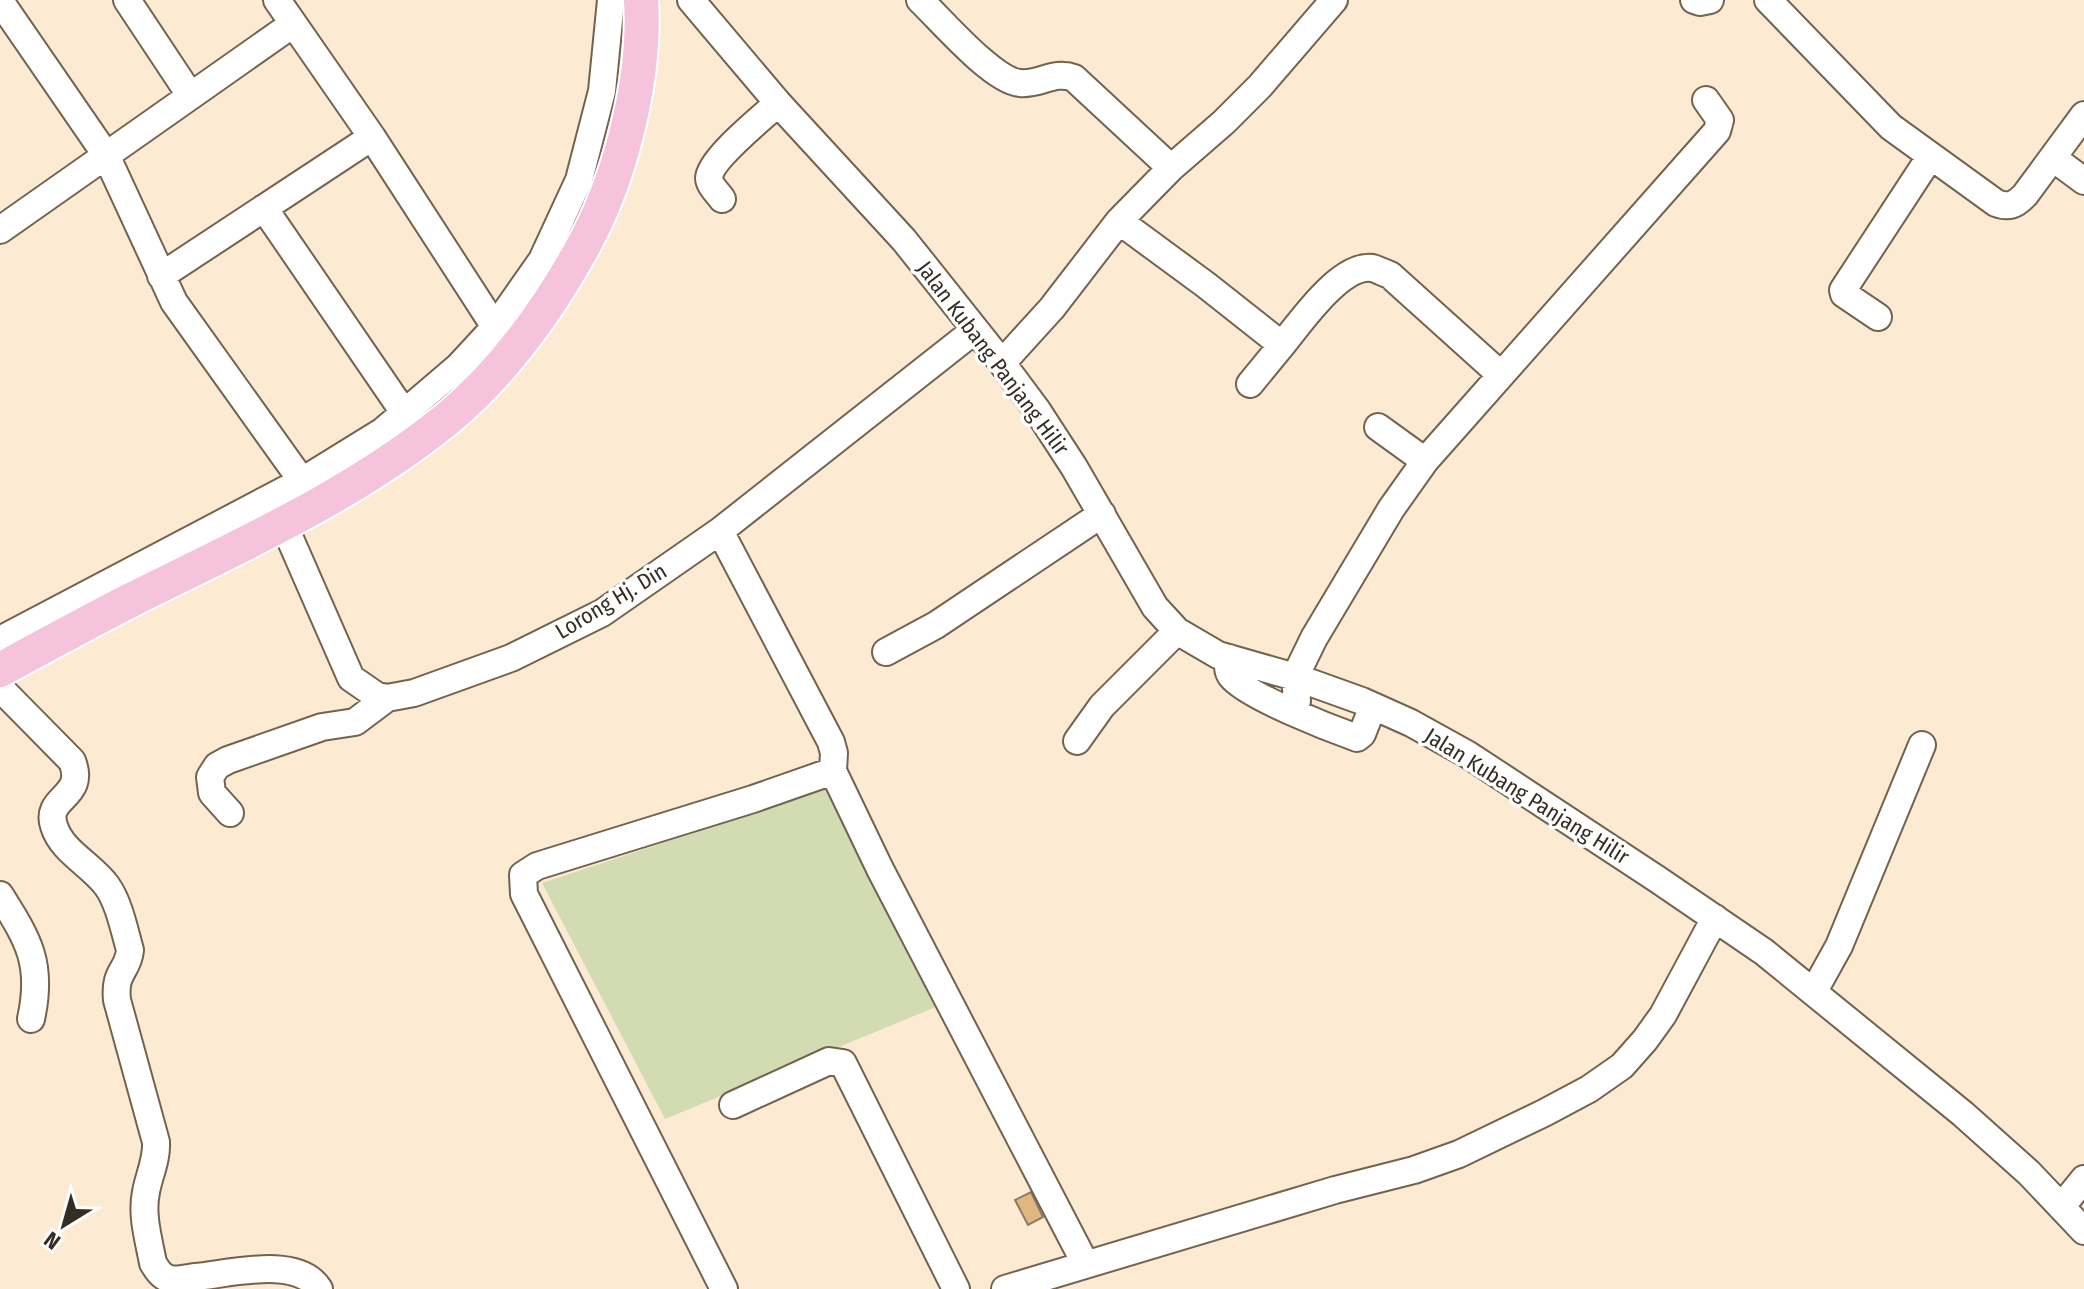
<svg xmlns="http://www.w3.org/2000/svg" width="2084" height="1289" font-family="'Fira Sans Condensed',sans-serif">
	<rect width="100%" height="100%" fill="#fcead3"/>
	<path fill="#d3dbb2" d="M826 789 938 1006 665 1119 542 883Z"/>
	<path fill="#e1b780" stroke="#8a7a66" stroke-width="2" d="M1031 1192 1043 1217 1028 1225 1015 1200Z"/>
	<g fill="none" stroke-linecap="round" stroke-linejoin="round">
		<g stroke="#72634f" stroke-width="30">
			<path id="minor" d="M127 0 190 95
				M277 0 372 137 495 327
				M691 0 778 103 904 240 1002 363 1037 410 1074 467 1155 607 1177 631 1218 655 1295 677 1362 701 1411 723 1467 754 1657 879 1764 952 1963 1114 2029 1173 2084 1231
				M920 0C941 20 993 81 1020 83 1040 85 1054 70 1074 78L1171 168
				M1694 0 1700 2 1710 0
				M1768 0 1891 127 1996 203C2009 208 2015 205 2025 195L2084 115
				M0 1 106 155 174 302 302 481 383 431 458 367 495 327 542 260 579 180 602 91 611 0
				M2053 158 2084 181
				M722 199C718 193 709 185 709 178 710 159 763 117 778 103
				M264 208 405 414
				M1119 221 1206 285 1282 345C1300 323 1340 264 1372 268 1377 269 1384 273 1390 275L1501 375
				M0 230 293 24
				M161 276 372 137
				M1878 317 1844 294 1843 290 1930 157
				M1002 363 1052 308 1119 221 1171 168 1224 122 1260 86 1334 0
				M1250 384 1282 345
				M1378 427 1425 461
				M284 525 351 678 377 696 387 698 414 693 511 658 602 613 720 531 975 330
				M720 531 831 742 834 753 833 771 880 869 1085 1263
				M0 640 302 481
				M886 652 936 625 1102 514
				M1229 658C1228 666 1227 670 1231 676 1246 696 1332 729 1357 738L1362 734 1373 706
				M0 688 72 761C87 798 44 796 54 826 62 852 91 864 107 886 119 903 124 929 130 950 128 972 114 970 117 1000L156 1142C157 1160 149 1175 146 1192 141 1215 149 1241 153 1263 156 1268 159 1274 165 1277 173 1282 186 1278 195 1277 229 1274 298 1255 319 1289
				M1294 712 1297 701 1295 677 1314 638 1391 509 1425 461 1717 131 1720 120 1706 100
				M1077 741 1102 706 1177 631
				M230 813 212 793 210 777 217 766 228 760 322 727 355 722 387 698
				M0 895C29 941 43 964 31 1019
				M1814 991 1839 946 1922 745
				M733 1105 829 1061 843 1063 956 1289
				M2062 1206 2084 1179
				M724 1289 524 894 523 875 537 866 753 799 833 771
				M1005 1289 1335 1190 1414 1170 1459 1154 1544 1113 1589 1089 1622 1066 1645 1040 1663 1015 1715 918"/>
		</g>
		<g stroke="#fff" stroke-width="38">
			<path id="major" d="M0 670C44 646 88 622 133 599 241 545 352 496 447 419 506 370 551 306 587 239 622 172 646 76 641 0"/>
		</g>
		<use href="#minor" stroke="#fff" stroke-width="26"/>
		<use href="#major" stroke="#f5c4dc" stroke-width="34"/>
	</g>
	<g text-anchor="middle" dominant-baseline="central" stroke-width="7" stroke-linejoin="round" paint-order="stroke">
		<g font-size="22" fill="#332d24" stroke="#fff">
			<text transform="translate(993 358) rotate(53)">Jalan Kubang Panjang Hilir</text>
			<text transform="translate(611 601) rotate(-31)">Lorong Hj. Din</text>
			<text transform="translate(1527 796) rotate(32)">Jalan Kubang Panjang Hilir</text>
		</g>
	</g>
	<g transform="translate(64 1225) rotate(217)" stroke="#ffffff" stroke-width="6" paint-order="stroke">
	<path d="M0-6L14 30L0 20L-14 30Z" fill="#332d24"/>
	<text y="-12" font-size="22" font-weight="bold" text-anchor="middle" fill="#332d24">N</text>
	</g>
</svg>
